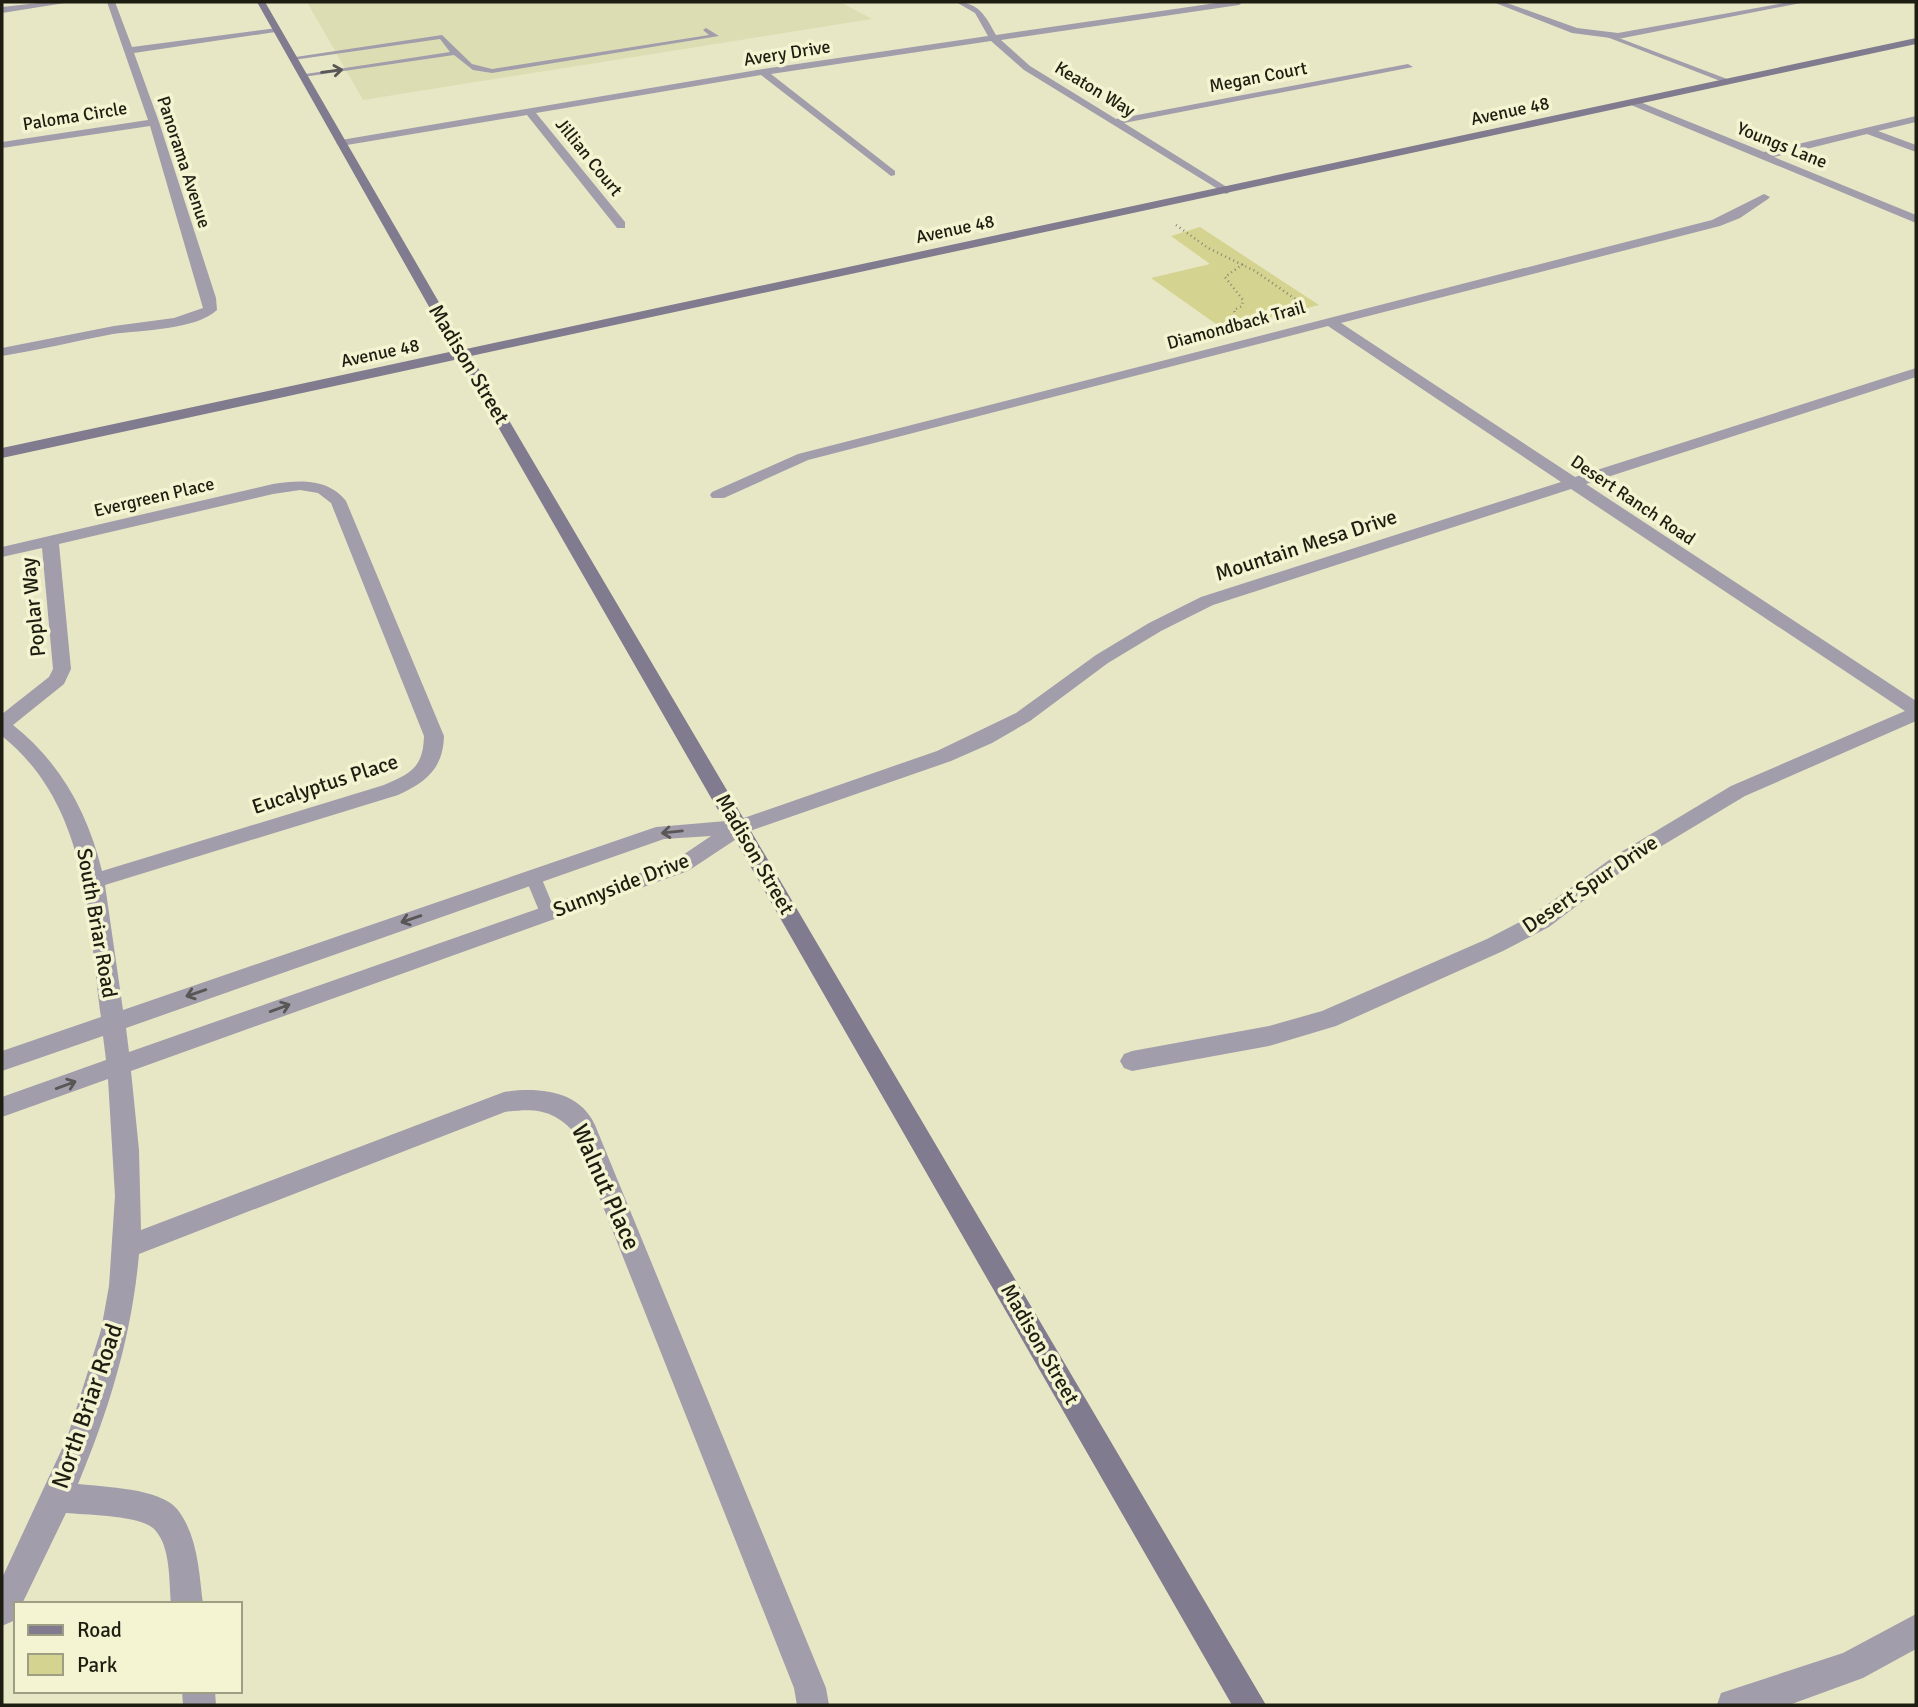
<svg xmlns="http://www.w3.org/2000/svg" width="1918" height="1707" font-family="Signika,sans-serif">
	<rect width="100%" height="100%" fill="#e7e7c5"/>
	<path fill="#ddddb4" d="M307 2H840L872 19 363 100Z"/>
	<path fill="#d5d390" d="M1200 227 1319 305 1223 329 1151 278 1210 264 1171 236Z"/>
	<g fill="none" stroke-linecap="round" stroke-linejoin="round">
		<path stroke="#898871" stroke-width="2.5" stroke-dasharray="1 3.5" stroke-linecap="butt" d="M1176 225 1208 248 1255 271 1301 303
			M1236 321 1234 310 1242 306 1243 300 1225 277 1243 264"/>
		<path fill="#a19dab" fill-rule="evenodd" d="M706 28 719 36 492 73 473 70 454 55 303 77 299 75 450 52 440 39 293 60 289 58 442 35 472 64 492 69 709 35 703 30Z
			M1607 35H1611L1735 82 1728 84 1607 37Z
			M533 871 541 877 556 913 554 917H542L540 913 525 877Z"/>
		<path fill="#a19dab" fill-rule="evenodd" d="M47 2H71L2 13V7Z
			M107 2H115L132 47 277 28 282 31 134 53 159 122 216 298 217 310C196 330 141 330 113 334 76 341 39 350 2 356V348L114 326 174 318 203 308 150 126 2 148V142L148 120Z
			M956 2C979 2 986 17 996 35L1223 2H1243L1239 5 1001 40 1030 66 1116 119 1408 64 1413 67 1124 123 1230 189 1232 191 1226 194 1024 70 991 41 771 74 895 171V175L891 176 761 75 536 113 625 222V228H617L527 115 341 146 336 143 341 140 763 69 988 36 975 13Z
			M1493 2H1504L1577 28 1618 33 1789 2H1806L1618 39 1572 33Z
			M1635 100 1764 152 1916 116V122L1878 131 1916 145V152L1867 134 1774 157 1916 215V223L1631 105 1630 103Z
			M1764 194 1770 197 1768 199 1740 218 1720 226 1341 323 1575 477 1916 368V377L1586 484 1916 701V721L1745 796 1630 865 1549 927 1503 951 1336 1026 1269 1046 1132 1071 1124 1068 1120 1061 1124 1054 1132 1051 1269 1026 1322 1011 1487 939 1533 915 1616 855 1731 786 1905 711 1571 489 1213 605 1161 631 1108 663 1030 721 992 743 951 761 747 832 688 871 131 1071 139 1150 141 1230 504 1092C538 1087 579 1090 595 1125L826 1688 829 1705H797L794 1688 573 1131C552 1109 534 1108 505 1112L139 1254C132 1335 109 1410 78 1484 104 1487 160 1488 177 1509 198 1535 199 1573 203 1604H171C169 1583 171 1547 155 1530 142 1515 86 1515 66 1513L22 1604H16L13 1621 2 1626V1578L67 1438 101 1330 109 1286 115 1196 108 1079 2 1117V1097L106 1060 103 1036 2 1071V1051L101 1017C88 917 88 805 2 736V714L49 677 53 669 42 548 2 557V547L273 484C299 480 328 478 346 501L444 736C443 769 426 782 398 795L105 885 123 1010 656 827 738 820 937 751 1016 713 1096 655 1149 623 1201 597 1561 482 1328 326 808 460 724 498H712L710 495 712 492 798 454 1712 220ZM300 490 318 493 331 503 424 736C423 768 411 773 384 785L102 871C88 813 60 762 13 725L64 684 71 669 59 544 273 494ZM711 836 674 861 129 1052 126 1028 664 839Z
			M1916 1614V1649L1863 1678 1789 1705H1717L1721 1693 1843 1653Z
			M182 1691H215L216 1705H183Z"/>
		<path fill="#807b8f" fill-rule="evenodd" d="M257 2H265L466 349 1916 38V44L471 356 1266 1705H1232L459 359 2 458V448L454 351Z"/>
	</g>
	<defs><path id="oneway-shaft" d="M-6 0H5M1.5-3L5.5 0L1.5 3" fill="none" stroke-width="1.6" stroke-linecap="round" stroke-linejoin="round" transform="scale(1.75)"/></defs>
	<g stroke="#595756">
		<use href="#oneway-shaft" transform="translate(332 71) rotate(-8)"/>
		<use href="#oneway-shaft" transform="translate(672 832) rotate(174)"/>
		<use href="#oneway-shaft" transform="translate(411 919) rotate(161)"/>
		<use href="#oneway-shaft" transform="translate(196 993) rotate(161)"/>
		<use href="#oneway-shaft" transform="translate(280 1008) rotate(-20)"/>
		<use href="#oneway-shaft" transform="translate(66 1085) rotate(-20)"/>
	</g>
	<g text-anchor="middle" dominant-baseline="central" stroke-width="7" stroke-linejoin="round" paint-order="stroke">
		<g font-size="18" fill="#1e1d11" stroke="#f4f4d2">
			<text transform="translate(787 53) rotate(-9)">Avery Drive</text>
			<text transform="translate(1258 77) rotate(-11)">Megan Court</text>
			<text transform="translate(1095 89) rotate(31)">Keaton Way</text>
			<text transform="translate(1510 111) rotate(-12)">Avenue 48</text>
			<text transform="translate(75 116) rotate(-9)">Paloma Circle</text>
			<text transform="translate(1782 145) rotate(22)">Youngs Lane</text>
			<text transform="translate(589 157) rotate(51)">Jillian Court</text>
			<text transform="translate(184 162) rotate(72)">Panorama Avenue</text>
			<text transform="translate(955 229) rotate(-12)">Avenue 48</text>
			<text transform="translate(1236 325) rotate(-15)">Diamondback Trail</text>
			<text transform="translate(380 353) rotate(-12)">Avenue 48</text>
			<text transform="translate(154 497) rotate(-13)">Evergreen Place</text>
			<text transform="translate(1633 500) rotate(34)">Desert Ranch Road</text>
		</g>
		<g font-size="21" fill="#1e1d11" stroke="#f4f4d2">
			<text transform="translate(469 364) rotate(59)">Madison Street</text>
			<text transform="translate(1306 545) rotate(-18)">Mountain Mesa Drive</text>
			<text transform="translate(33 607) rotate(-96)">Poplar Way</text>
			<text transform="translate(325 784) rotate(-18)">Eucalyptus Place</text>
			<text transform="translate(755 854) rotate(60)">Madison Street</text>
			<text transform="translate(1590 884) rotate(-34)">Desert Spur Drive</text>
			<text transform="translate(621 885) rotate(-21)">Sunnyside Drive</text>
			<text transform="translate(97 923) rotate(80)">South Briar Road</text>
			<text transform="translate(1040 1344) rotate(60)">Madison Street</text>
		</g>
		<g font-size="24" fill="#1e1d11" stroke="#f4f4d2">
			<text transform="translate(606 1187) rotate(66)">Walnut Place</text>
			<text transform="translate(87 1406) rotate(-71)">North Briar Road</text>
		</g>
	</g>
	<rect width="1918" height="1707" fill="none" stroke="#1e1d11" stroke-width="7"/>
	<rect x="14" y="1602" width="228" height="91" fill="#f4f4d2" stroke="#9e9e85" stroke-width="2"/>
	<rect x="28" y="1625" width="35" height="10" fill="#807b8f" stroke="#9e9e85" stroke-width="2"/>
	<text x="77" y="1637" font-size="21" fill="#1e1d11">Road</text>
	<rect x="28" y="1654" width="35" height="21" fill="#d5d390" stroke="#9e9e85" stroke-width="2"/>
	<text x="77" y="1672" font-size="21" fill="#1e1d11">Park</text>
</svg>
